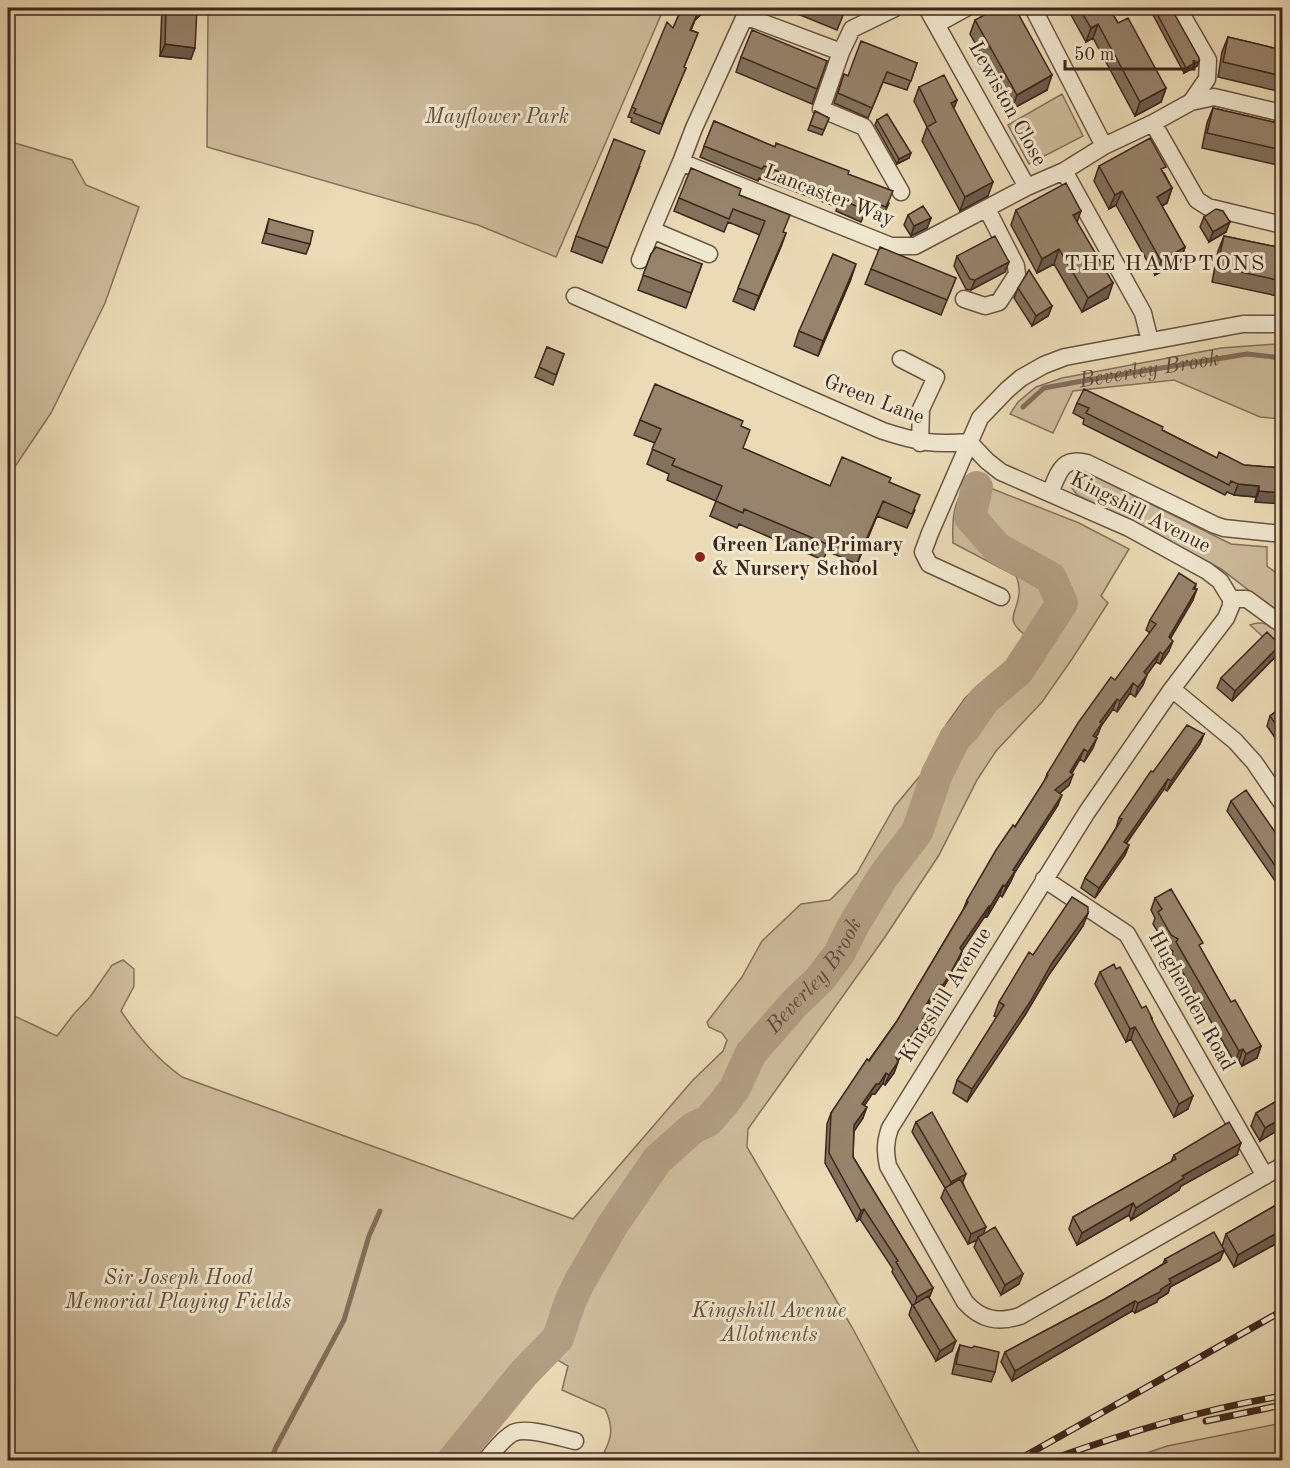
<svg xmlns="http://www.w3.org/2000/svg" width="1290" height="1468" font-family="'Old Standard TT',serif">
	<rect width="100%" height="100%" fill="#eadbb6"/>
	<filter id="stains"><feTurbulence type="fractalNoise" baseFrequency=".00333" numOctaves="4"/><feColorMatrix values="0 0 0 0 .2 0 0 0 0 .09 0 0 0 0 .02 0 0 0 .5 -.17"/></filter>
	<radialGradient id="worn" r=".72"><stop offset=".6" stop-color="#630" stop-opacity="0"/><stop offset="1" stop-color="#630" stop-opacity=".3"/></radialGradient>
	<path fill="#cdbc9c" stroke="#86715c" stroke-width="1.5" d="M208 8H664L556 257 478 225 207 147Z
		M1062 94 1083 136 1029 164 1008 125Z
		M8 141 72 160 86 185 139 207 105 303 51 413 8 477Z
		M1276 344 1282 345V419L1260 417 1174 380 1073 391 1053 433 1010 414 1018 402 1036 387 1062 378 1221 348Z
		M1084 473 1090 474 1231 544 1267 547V566L1282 577V616L1221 569 1141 526 1077 495 1072 488C1074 481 1077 477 1084 473Z
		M975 482 1079 523 1129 549 1101 596 1108 603 1072 659 1042 702 996 751 977 780 939 855 885 937 748 1129 747 1147 853 1329 923 1460H600C611 1441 615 1429 605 1409L562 1390 568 1366 551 1356 534 1384 471 1460H8V1013L57 1036 73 1015 90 997 112 965 123 960 134 969V986L121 1011C139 1038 156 1058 182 1077L573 1219 693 1080 723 1051 727 1040 722 1033 709 1027 707 1022 742 977 762 941 801 904 830 900 857 873 895 806 953 736 947 730 946 725 965 698 977 687 987 689 994 688 1027 642V637C1023 633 1016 628 1014 623 1009 613 1026 598 1016 576L953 543C952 522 952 493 975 482Z
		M1282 619V654L1250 625C1259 621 1265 623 1274 628Z
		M1282 1423V1460H1133L1138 1459V1456L1167 1446Z"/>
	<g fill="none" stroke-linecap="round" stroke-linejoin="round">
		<g stroke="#826d59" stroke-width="5">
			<path id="s1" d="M1023 407 1044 388 1088 380 1247 354 1282 358"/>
			<path d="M271 1460 276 1447 344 1320 369 1236 380 1211"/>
		</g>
		<path stroke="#b09d82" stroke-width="32" id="s2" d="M453 1460 524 1373 558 1338 570 1302 579 1283 612 1226 657 1160 693 1128 708 1121 723 1104 735 1088 751 1053 795 1003 820 979 839 954 853 926 882 878 917 832 937 774 955 738 965 728 984 700 1018 671 1062 603 1051 578 997 548 970 517 977 487"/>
		<g stroke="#695342" stroke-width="19">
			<path id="minor" d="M895 8 852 29 841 52 821 109 864 127 901 192
				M927 8 1027 187 1064 171
				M1033 8 1104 146 1064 171 1143 313 1150 341
				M1178 8 1208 60 1207 79 1191 102
				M937 24 966 8
				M1153 123 1197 200 1208 207 1282 225
				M1104 146 1153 123 1191 102 1214 97 1282 113
				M681 162 694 128 745 16 841 52
				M709 254 652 230 681 162 891 246H915L1027 187
				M640 260 652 230
				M575 296 883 431C917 442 933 445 969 442
				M964 299 985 306 999 302 1017 274 1016 266 987 209
				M901 359 936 377 921 409 920 443
				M969 442 987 461 1001 472 1129 528 1207 571 1220 581 1231 599V606L1226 618 1172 689 1087 812 890 1128C885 1142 885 1152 888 1166L965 1302C981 1320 998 1323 1020 1316L1282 1166
				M1050 493C1059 472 1062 456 1087 463L1215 525 1224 528 1282 534
				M1001 597 929 564 923 552 930 533 980 418 1007 390 1021 378 1044 365 1065 357 1243 324H1282
				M1231 599H1247L1277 621
				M1172 689 1235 741 1254 762 1282 803
				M1044 879 1127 934 1265 1176
				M486 1460C494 1451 502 1439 513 1433 527 1426 561 1438 575 1441"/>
		</g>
		<use href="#minor" stroke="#f1e8d0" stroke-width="16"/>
		<g stroke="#3e261c" stroke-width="7">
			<path id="rail" d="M1206 1421 1282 1405
				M1018 1460 1282 1311
				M1050 1460C1125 1433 1203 1409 1282 1396"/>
		</g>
		<use href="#rail" stroke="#f1e8d0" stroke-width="4.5" stroke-dasharray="14" stroke-linecap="butt"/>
	</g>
	<path fill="#82725d" stroke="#3e261c" stroke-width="1.5" d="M162 8H197L191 59 160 56Z
		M682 8H708L695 20 691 30 698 33 684 67 686 68 682 77 659 134 631 122 632 118 628 117 632 107 673 28Z
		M783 8H846L837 30Z
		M1073 8H1109L1118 23 1166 88 1161 102 1135 116 1093 38 1086 42 1071 15Z
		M1134 8H1150L1138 14Z
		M1154 8 1199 61 1197 66 1184 73 1152 13Z
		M975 20 1047 90 1012 109 970 34Z
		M1228 37 1282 50V92L1218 77 1222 52Z
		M741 57 827 61 812 104 736 72Z
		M917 63 907 90 883 82 868 118 834 103 844 74 848 76Z
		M919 87 957 100 953 109 988 196 960 211 922 141 927 127 914 101Z
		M1213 108 1282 124V166L1202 148 1207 123Z
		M815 111 829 118 822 135 808 130Z
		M877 120 909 158 897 164 875 125Z
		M714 121 775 147 848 174 889 203 882 219 865 213 861 222 836 211 837 207 759 178 758 181 700 157Z
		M640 166 602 263 571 251 576 236Z
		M1099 166 1164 173 1172 188 1167 203 1162 206 1185 247 1180 262 1155 275 1116 205 1109 209 1094 181Z
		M739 195 783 232 786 233 754 310 733 301 760 235 728 222 724 232 674 211 679 198Z
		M1016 210 1077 222 1108 298 1082 312 1054 264 1037 273 1011 225Z
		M908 215 931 218 927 228 911 236 904 225Z
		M1204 217 1226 232 1209 242 1200 227Z
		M269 219 310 244 306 254 262 243Z
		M1224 236 1282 248V297L1212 282 1218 251Z
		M651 254 702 264 686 308 638 290Z
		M957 256 1005 272 971 290 966 289 954 266Z
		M871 269 956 278 941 315 865 284Z
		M851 279 818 356 794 346 799 331Z
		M1018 288 1052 306 1048 316 1032 326 1014 298Z
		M547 347 564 354 553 385 535 377Z
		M1077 403 1162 430 1217 458 1244 465 1282 468 1255 502 1256 497 1234 495 1227 492 1225 495 1083 424 1084 419 1073 413Z
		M640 420 741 426 743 449 830 486 890 482 915 510 907 528 877 516 857 564 827 551 823 560 739 524 737 528 710 516 716 501 667 480 669 474 647 464 655 443 634 435Z
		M1196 584 1193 600 1170 638 1169 651 1160 664 1156 662 1146 675 1143 685 1135 697 1130 693 1117 712 1113 709 1101 726 1098 734 1096 737 1093 748 1084 762 1080 759 1072 773 1069 785 1060 793 1058 805 1015 872 1011 881 1002 897 1000 895 987 917 985 916 962 950 959 961 939 995H934L928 1006 929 1007 925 1017 915 1036 897 1061 898 1062 894 1073 885 1085 883 1083 875 1094H872L864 1106 863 1118 854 1130 853 1157 933 1288 929 1298 952 1351 936 1361 909 1315 912 1305 892 1272 893 1269 860 1219 857 1221 825 1163 827 1124 831 1113 897 1021 963 910 967 900 1044 782 1047 774 1150 633 1146 630 1150 620Z
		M1277 655 1232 701 1217 688 1221 678Z
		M1282 707V748L1267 726 1270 716Z
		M1204 734 1200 744 1167 791 1164 789 1126 844 1129 845 1125 855 1095 898 1081 888 1085 878 1116 828 1119 818 1153 772Z
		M1231 801 1276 837 1282 846V891L1227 811Z
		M1155 898 1201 949 1231 1002 1261 1046 1257 1058 1242 1066 1239 1061 1235 1063 1172 954 1173 951 1167 947 1153 924 1155 918 1151 910Z
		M1088 913 1083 926 1048 976 1025 1015 967 1102 953 1093 957 1080 997 1017 994 1016 999 1002 1033 955Z
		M1100 972 1152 1018V1020L1188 1109 1174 1117 1131 1039 1126 1042 1095 984Z
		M1282 1098 1260 1141 1251 1126 1256 1113Z
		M916 1122 963 1183 983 1234 1019 1284 1001 1295 974 1247 977 1240 968 1244 941 1198 945 1188 912 1132Z
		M1174 1155H1237L1181 1186 1179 1190 1131 1220 1129 1215 1077 1245 1069 1229 1073 1217 1171 1162Z
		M1282 1199V1237L1281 1241 1234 1267 1224 1250 1220 1260 1170 1287 1168 1293 1158 1299 1157 1302 1135 1313 1132 1311 1012 1381 1001 1362 1005 1352 1105 1299 1163 1264 1165 1259 1222 1246 1226 1234 1276 1205 1277 1202Z
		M960 1345 995 1372 991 1382 952 1374 956 1355Z"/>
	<path fill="#6a5c4c" stroke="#3e261c" stroke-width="1.5" d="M701 8H708L695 20 687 40 699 10Z
		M1143 8H1150L1138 14 1140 9Z
		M1098 24 1093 38 1086 42 1091 28Z
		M165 44 195 48 191 59 160 56Z
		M1199 61 1197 66 1184 73 1186 68Z
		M1052 75 1047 90 1012 109 1017 95Z
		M1166 88 1161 102 1135 116 1140 102Z
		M957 100 952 114 951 103Z
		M911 153 909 158 897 164 899 159Z
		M993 182 988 196 960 211 965 197Z
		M1172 188 1167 203 1151 212 1157 197Z
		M1122 191 1116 205 1109 209 1115 195Z
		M1081 211 1076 225 1073 215Z
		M931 218 927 228 911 236 914 226Z
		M1230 222 1226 232 1209 242 1213 232Z
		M786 233 781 247 754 310 759 296Z
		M1185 247 1180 262 1155 275 1161 261Z
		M1059 249 1054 264 1037 273 1042 259Z
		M1009 262 1005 272 971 290 975 280Z
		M856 264 851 279 818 356 823 341Z
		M1113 283 1108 298 1082 312 1088 298Z
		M1052 306 1048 316 1032 326 1036 316Z
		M1238 484 1259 486 1256 497 1234 495Z
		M1259 491 1282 493V504L1255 502Z
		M883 501 877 516 857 564 862 549Z
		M1197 589 1193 600 1165 648 1169 637Z
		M1173 641 1169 651 1160 664 1163 654Z
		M1280 645 1277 655 1232 701 1235 691Z
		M1160 652 1156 662 1141 683 1144 672Z
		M1147 675 1143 685 1135 697 1138 687Z
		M1133 683 1130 693 1117 712 1120 701Z
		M1117 699 1113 709 1101 726 1098 734 1089 746 1093 736 1100 722Z
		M1204 734 1200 744 1167 791 1171 781Z
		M1097 738 1093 748 1084 762 1088 752Z
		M1084 749 1080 759 1069 778 1073 775 1069 785 1052 800 1055 790 1070 772Z
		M1168 779 1164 789 1120 852 1124 842Z
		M1062 795 1058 805 1015 872 1011 881 1002 897 1013 870Z
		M1129 845 1125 855 1095 898 1099 888Z
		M1003 885 1000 895 987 917 990 907Z
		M989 906 985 916 957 958 960 948Z
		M1088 913 1083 926 1048 976 1025 1015 967 1102 972 1089 1052 963Z
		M962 951 959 961 939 995H934L922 1015 926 1005 938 985Z
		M929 1007 925 1017 915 1036 893 1068 896 1057Z
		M1135 1027 1131 1039 1126 1042 1130 1029Z
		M1261 1046 1257 1058 1242 1066 1246 1054Z
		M1243 1049 1239 1061 1235 1063 1239 1051Z
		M898 1062 894 1073 885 1085 889 1075Z
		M886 1073 883 1083 875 1094H872L858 1115 862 1104 876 1084Z
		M1193 1096 1188 1109 1174 1117 1179 1104Z
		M867 1107 863 1118 851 1136 854 1125Z
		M1282 1118V1128L1260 1141 1265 1128Z
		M1241 1143 1237 1155 1181 1186 1179 1190 1131 1220 1136 1208 1182 1176Z
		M966 1174 962 1184 948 1192 951 1182Z
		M1133 1203 1129 1215 1077 1245 1082 1233Z
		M864 1209 860 1219 857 1221 861 1211Z
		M986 1227 982 1237H978L977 1240 968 1244 971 1234Z
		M1282 1230V1237L1281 1241 1234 1267 1238 1255Z
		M1224 1250 1220 1260 1170 1287 1168 1293 1158 1299 1157 1302 1135 1313 1138 1303 1161 1289 1169 1279Z
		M1023 1274 1019 1284 1001 1295 1005 1285Z
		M933 1288 929 1298 914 1307 917 1297Z
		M1135 1301 1132 1311 1012 1381 1015 1371Z
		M956 1341 952 1351 936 1361 940 1351Z"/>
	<path fill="#97846c" stroke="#3e261c" stroke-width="1.5" d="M166 8H197L195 48 165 44Z
		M682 8H701L699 10 690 30 698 33 684 67 686 68 662 124 634 113 636 109 632 107 667 22 673 28Z
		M824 8H845L842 15Z
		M997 8H1015L1052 75 1017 95 975 20Z
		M1079 8H1109L1118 23 1128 18 1166 88 1140 102 1098 24 1091 28Z
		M1154 8H1171L1199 58V61L1186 68Z
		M752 30 827 61 817 89 741 57Z
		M1228 37 1282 50V76L1223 62Z
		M861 41 917 63 911 81 887 72 872 108 838 93 844 74 848 76Z
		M944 75 957 100 951 103 993 182 965 197 927 127 936 122 919 87Z
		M1213 108 1282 124V150L1207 133Z
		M815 111 829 118 824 130 810 125Z
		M887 114 911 153 899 159 877 120Z
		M714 121 775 147 776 143 849 171 848 174 893 191 886 207 869 201 865 210 840 199 841 196 764 166 762 169 704 146Z
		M1150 138 1166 167 1161 169 1172 188 1157 197 1185 247 1161 261 1122 191 1115 195 1099 166Z
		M614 139 645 151 608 248 576 236Z
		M691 168 741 189 739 195 790 215 783 232 786 233 759 296 738 288 765 221 733 209 729 219 679 198Z
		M1066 183 1081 211 1073 215 1113 283 1088 298 1059 249 1042 259 1016 210Z
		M923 206 931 218 914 226 908 215Z
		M1216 209 1223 211 1230 222 1213 232 1204 217Z
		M269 219 313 231 310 244 266 233Z
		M995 236 1009 262 975 280 970 279 957 256Z
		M1224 236 1282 248V281L1217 267Z
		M656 247 702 264 691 293 643 275 651 254Z
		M880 247 956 278 947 300 871 269Z
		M833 254 856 264 823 341 799 331Z
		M1029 270 1052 306 1036 316 1018 288Z
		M547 347 564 354 556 375 539 367Z
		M655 384 743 421 741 426 750 430 743 448 830 486 842 457 891 478 889 482 920 495 912 514 883 501 862 549 832 536 829 545 744 509 743 513 716 501 722 486 672 465 675 459 652 449 661 429 640 420Z
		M1084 389 1163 427 1162 430 1217 458 1219 452 1244 465 1282 468V493L1259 491V486L1238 484 1231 481 1229 485 1086 413 1089 408 1077 403Z
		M1179 573 1196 584 1193 589H1197L1169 637 1173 641 1163 654 1160 652 1144 672 1147 675 1138 687 1133 683 1120 701 1117 699 1100 722 1102 723 1093 736 1097 738 1088 752 1084 749 1070 772 1073 775 1055 790 1062 795 1013 870 1015 871 1005 886 1003 885 990 907 989 906 960 948 962 951 951 972 943 985H938L926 1005 929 1007 919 1026 896 1057 898 1062 889 1075 886 1073 879 1084H876L862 1104 867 1107 854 1125 853 1157 933 1288 917 1297 896 1262 898 1261 864 1209 861 1211 829 1153 831 1113 867 1059 869 1061 897 1021 968 902 967 900 996 850 1013 825 1015 827 1048 775 1047 774 1078 723 1111 677 1115 680 1156 624 1150 620Z
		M1267 632 1280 645 1235 691 1221 678Z
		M1282 707V733L1270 716Z
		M1187 725 1204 734 1171 781 1168 779 1124 842 1129 845 1099 888 1085 878 1122 819 1119 818 1151 771 1153 772Z
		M1246 790 1277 835 1276 836 1282 846V876L1231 801Z
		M1171 889 1203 943 1199 945 1231 1002 1235 1000 1261 1046 1246 1054 1243 1049 1239 1051 1176 942 1178 939 1171 935 1158 912 1162 909 1155 898Z
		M1072 897 1088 907V913L1052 963 1030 1002 972 1089 957 1080 1004 1005 999 1002 1029 952 1033 955Z
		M1114 964 1116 969 1120 967 1142 1008 1146 1006 1152 1018H1151L1193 1096 1179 1104 1135 1027 1130 1029 1100 972Z
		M1282 1098V1118L1265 1128 1256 1113Z
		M932 1112 966 1174 951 1182 916 1122Z
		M1229 1122 1241 1143 1182 1176 1184 1178 1136 1208 1133 1203 1082 1233 1073 1217 1176 1159 1174 1155Z
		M960 1179 986 1227 971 1234 945 1188Z
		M1282 1199V1230L1238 1255 1226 1234 1278 1204 1277 1202Z
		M995 1227 1023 1274 1005 1285 978 1237Z
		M1214 1232 1224 1250 1169 1279 1171 1283 1161 1289 1160 1292 1138 1303 1135 1301 1015 1371 1005 1352 1105 1299 1167 1262 1165 1259Z
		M928 1296 956 1341 940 1351 913 1305Z
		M960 1345 972 1348 974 1346 999 1352 995 1372 956 1364Z"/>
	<circle fill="#8f2418" stroke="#f1e8d0" stroke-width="2" cx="700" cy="557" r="6"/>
	<g text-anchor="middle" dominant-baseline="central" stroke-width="6" stroke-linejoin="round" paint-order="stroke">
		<g font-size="21" fill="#3e261c" stroke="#f1e8d0">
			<text transform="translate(1007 104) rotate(61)">Lewiston Close</text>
			<text transform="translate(829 196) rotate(21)">Lancaster Way</text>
			<text transform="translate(874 400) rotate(21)">Green Lane</text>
			<text transform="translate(1140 513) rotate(27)">Kingshill Avenue</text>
			<text transform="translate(946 995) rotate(-58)">Kingshill Avenue</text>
			<text transform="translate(1191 1001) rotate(61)">Hughenden Road</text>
		</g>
		<g font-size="21" font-style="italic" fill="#624c3c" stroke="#f1e8d0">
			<text x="497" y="117">Mayflower Park</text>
			<text x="178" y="1278">Sir Joseph Hood<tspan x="178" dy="24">Memorial Playing Fields</tspan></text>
			<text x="769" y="1311">Kingshill Avenue<tspan x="769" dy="24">Allotments</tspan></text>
		</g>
		<g font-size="21" font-weight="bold" fill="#3e261c" stroke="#f1e8d0" text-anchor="start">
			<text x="712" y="545">Green Lane Primary<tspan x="712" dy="24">&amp; Nursery School</tspan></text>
		</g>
		<g font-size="22" letter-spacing="1.5" fill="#3e261c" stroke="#f1e8d0">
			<text x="1165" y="264">THE HAMPTONS</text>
		</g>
		<g font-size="22" font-style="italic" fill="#604a3b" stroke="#f1e8d0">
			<text stroke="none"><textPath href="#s1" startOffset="135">Beverley Brook</textPath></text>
			<text stroke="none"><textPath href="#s2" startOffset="612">Beverley Brook</textPath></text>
		</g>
	</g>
	<rect width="1290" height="1468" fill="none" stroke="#eadbb6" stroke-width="30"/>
	<rect x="9" y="9" width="1272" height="1450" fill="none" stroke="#3e261c" stroke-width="3"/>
	<rect x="15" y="15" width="1260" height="1438" fill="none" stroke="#3e261c" stroke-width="1.5"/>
	<path d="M1065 60v9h129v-9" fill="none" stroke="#3e261c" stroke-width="3"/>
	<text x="1074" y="60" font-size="18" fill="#3e261c" stroke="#f1e8d0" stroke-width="4.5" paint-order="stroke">50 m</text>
	<rect width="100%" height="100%" filter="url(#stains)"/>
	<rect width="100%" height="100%" fill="url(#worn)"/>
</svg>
